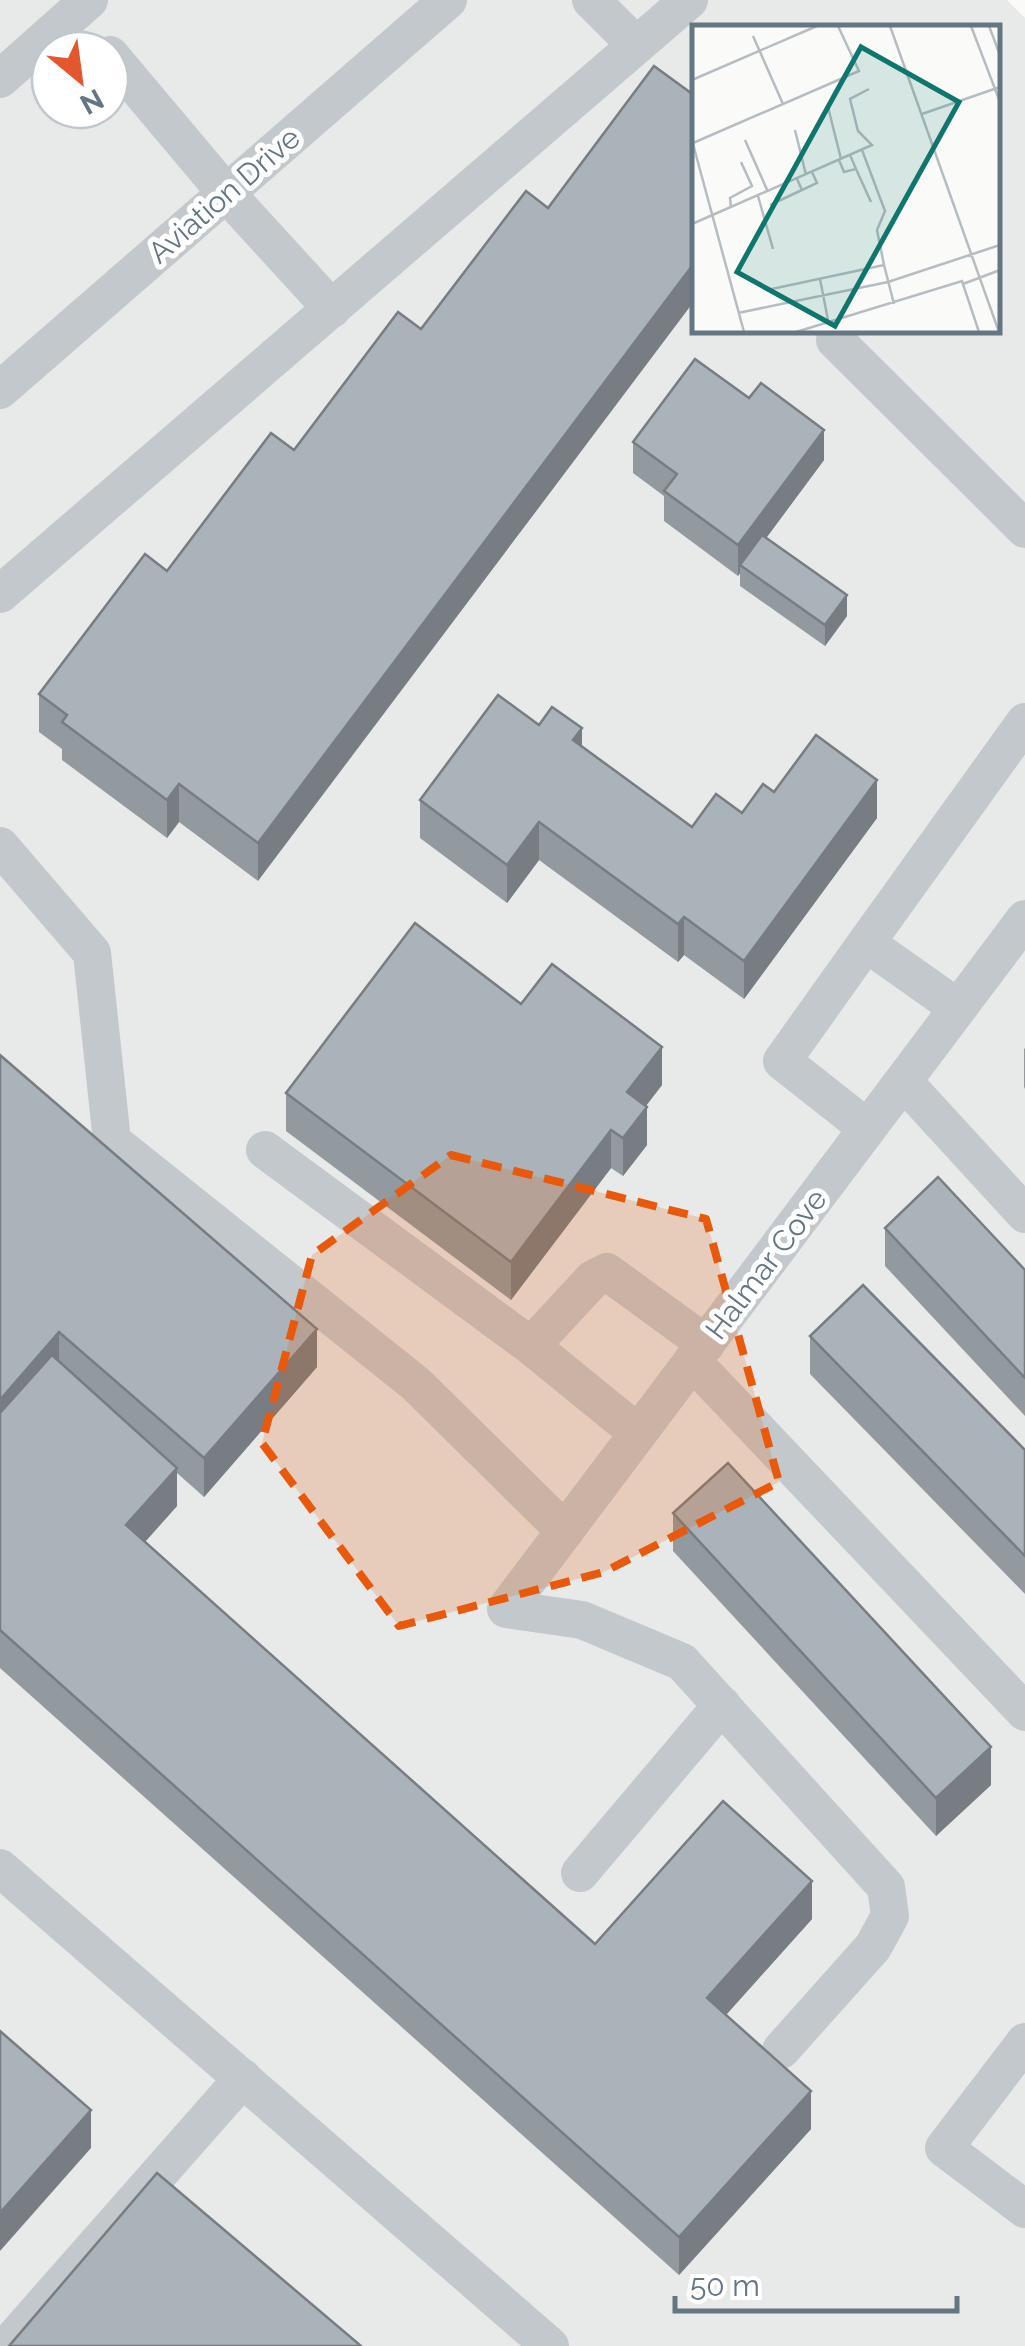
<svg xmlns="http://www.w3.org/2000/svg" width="1025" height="2346" font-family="Raleway,sans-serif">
	<rect width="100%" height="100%" fill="#fafaf8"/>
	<path fill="#e8e9e9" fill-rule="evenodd" d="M0 0H1007L1025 18V2346H0ZM695 28H998V330H695ZM50 50H110V110H50Z"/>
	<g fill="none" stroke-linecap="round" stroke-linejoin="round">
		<path stroke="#c3c8cc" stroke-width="38" d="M591 0 636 45
			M110 55 226 193 332 309
			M0 79 89 0
			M835 340 1025 529
			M0 390 448 0
			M0 594 689 0
			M0 846 92 953 112 1141 416 1384 565 1531
			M866 943 1025 722
			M903 1081 1025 1214
			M867 1128 782 1061 866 943 958 1008
			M265 1150 531 1346
			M692 1361 1025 1712
			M638 1433 531 1346 593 1279 607 1272 706 1344
			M0 1868 550 2346
			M580 1873 722 1705
			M1025 2042 944 2148 1025 2209
			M781 2050 873 1947 890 1916 886 1887 682 1662 582 1620 506 1609 1025 919
			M7 2346 243 2078"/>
	</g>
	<path fill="#929a9f" d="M271 433 258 881 179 822 167 838 62 760V749L39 732V694L167 571Z
		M633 442 824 460 766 538 847 616 825 646 740 586V573L738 576 664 521V496L633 473Z
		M539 725 582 746 692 827 742 813 774 792 877 818 744 999 684 955 678 962 539 860 507 903 420 838V800Z
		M521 1004 662 1085 646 1106 647 1145 623 1176 611 1168 511 1300 286 1131V1093Z
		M1025 1048V1089L1024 1087V1049Z
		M0 1055 317 1367 204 1497 177 1473V1506L145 1542 595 1944 812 1919 726 2015 811 2129 679 2275 0 1668Z
		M885 1228 1025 1270V1416L885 1266Z
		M810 1336 1025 1450V1594L810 1374Z
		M673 1513 991 1785 936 1836 673 1551Z"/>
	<path fill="#777d82" d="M695 262V300L258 881V843Z
		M824 430V460L744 568 740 565V573L738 576V545Z
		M847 595V616L825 646V625Z
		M582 728V766L573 740Z
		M877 780V818L744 999V961Z
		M179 784V822L167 838V800Z
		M539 822V860L507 903V865Z
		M684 917V955L678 962V924Z
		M662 1047V1085L627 1130V1092Z
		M647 1107V1145L623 1176V1138Z
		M611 1130V1168L511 1300V1262Z
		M317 1329V1367L204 1497V1458Z
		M59 1332V1370L0 1438V1400Z
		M177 1468V1506L126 1563V1525Z
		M991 1747V1785L936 1836V1798Z
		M812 1881V1919L707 2036V1998Z
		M811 2091V2129L679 2275V2237Z
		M91 2110V2148L0 2251V2213Z"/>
	<path fill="#aab3b9" stroke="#777d82" stroke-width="2.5" d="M654 66 695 96V262L258 843 179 784 167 800 62 722 67 715 39 694 145 554 167 571 271 433 294 450 398 312 421 329 526 191 548 208Z
		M695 359 749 398 761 383 824 430 738 545 664 491 677 474 633 442Z
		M762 535 847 595 825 625 740 565Z
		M498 695 539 725 552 707 582 728 573 740 692 827 716 794 742 813 763 784 774 792 816 735 877 780 744 961 684 917 678 924 539 822 507 865 420 800Z
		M415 923 521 1004 552 964 662 1047 627 1092 647 1107 623 1138 611 1130 511 1262 286 1093Z
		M0 1055 317 1329 204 1458 59 1332 0 1400Z
		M938 1177 1025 1270V1378L885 1228Z
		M863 1285 1025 1450V1556L810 1336Z
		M52 1355 177 1468 126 1525 595 1944 723 1801 812 1881 707 1998 811 2091 679 2237 0 1630V1413Z
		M728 1463 991 1747 936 1798 673 1513Z
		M0 2031 91 2110 0 2213Z
		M157 2173 361 2346H9Z"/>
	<path fill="#e8590c" fill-opacity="0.2" stroke="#e8590c" stroke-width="8" stroke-dasharray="20 12" stroke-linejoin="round" d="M451 1155 706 1219 779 1482 604 1572 399 1626 262 1443 312 1255Z"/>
	<g text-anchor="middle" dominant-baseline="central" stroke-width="10" stroke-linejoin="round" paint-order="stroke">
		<g font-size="30" fill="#657683" stroke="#fff">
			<text transform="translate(224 195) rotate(-41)">Aviation Drive</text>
			<text transform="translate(766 1264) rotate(-53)">Halmar Cove</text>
		</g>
	</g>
	<g transform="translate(692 25)">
		<rect width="308" height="308" fill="#fafaf8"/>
		<path fill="none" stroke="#b5bdc2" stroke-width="2.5" d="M198 1 307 307M279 1 308 77M297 1 308 30M61 11 91 79M0 55 125 1M136 82 149 134M230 89 308 62M103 105 114 150M53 115 76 167M1 118 167 46 146 1M1 119 52 307M170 125 193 186 185 205 192 240M147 135 152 147 164 144 158 130M164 144 179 177M105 154 110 165 125 158 120 147M66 171 81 224M78 180 110 165M39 183 38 173 60 161 49 137M0 199 180 120 166 106 158 74 177 64M128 254 136 295M271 259 308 245M75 265 192 240 202 279M46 288 196 257 308 220M104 307 270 256 287 307"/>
		<path fill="#0f766e" fill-opacity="0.15" stroke="#0f766e" stroke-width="5" d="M169 22 267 77 143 301 45 247Z"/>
		<rect width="308" height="308" fill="none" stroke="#657683" stroke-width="5"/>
	</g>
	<g transform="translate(80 80) rotate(151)"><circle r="48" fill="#ffffff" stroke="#c1c8cd" stroke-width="2.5"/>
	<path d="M0-8L18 38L0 25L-18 38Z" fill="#e4572e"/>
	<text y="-15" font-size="28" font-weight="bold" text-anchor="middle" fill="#657683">N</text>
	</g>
	<path d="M675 2296v15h282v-15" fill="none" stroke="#657683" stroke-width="5"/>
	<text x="690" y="2296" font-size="30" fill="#657683" stroke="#ffffff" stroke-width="8" paint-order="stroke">50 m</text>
</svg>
